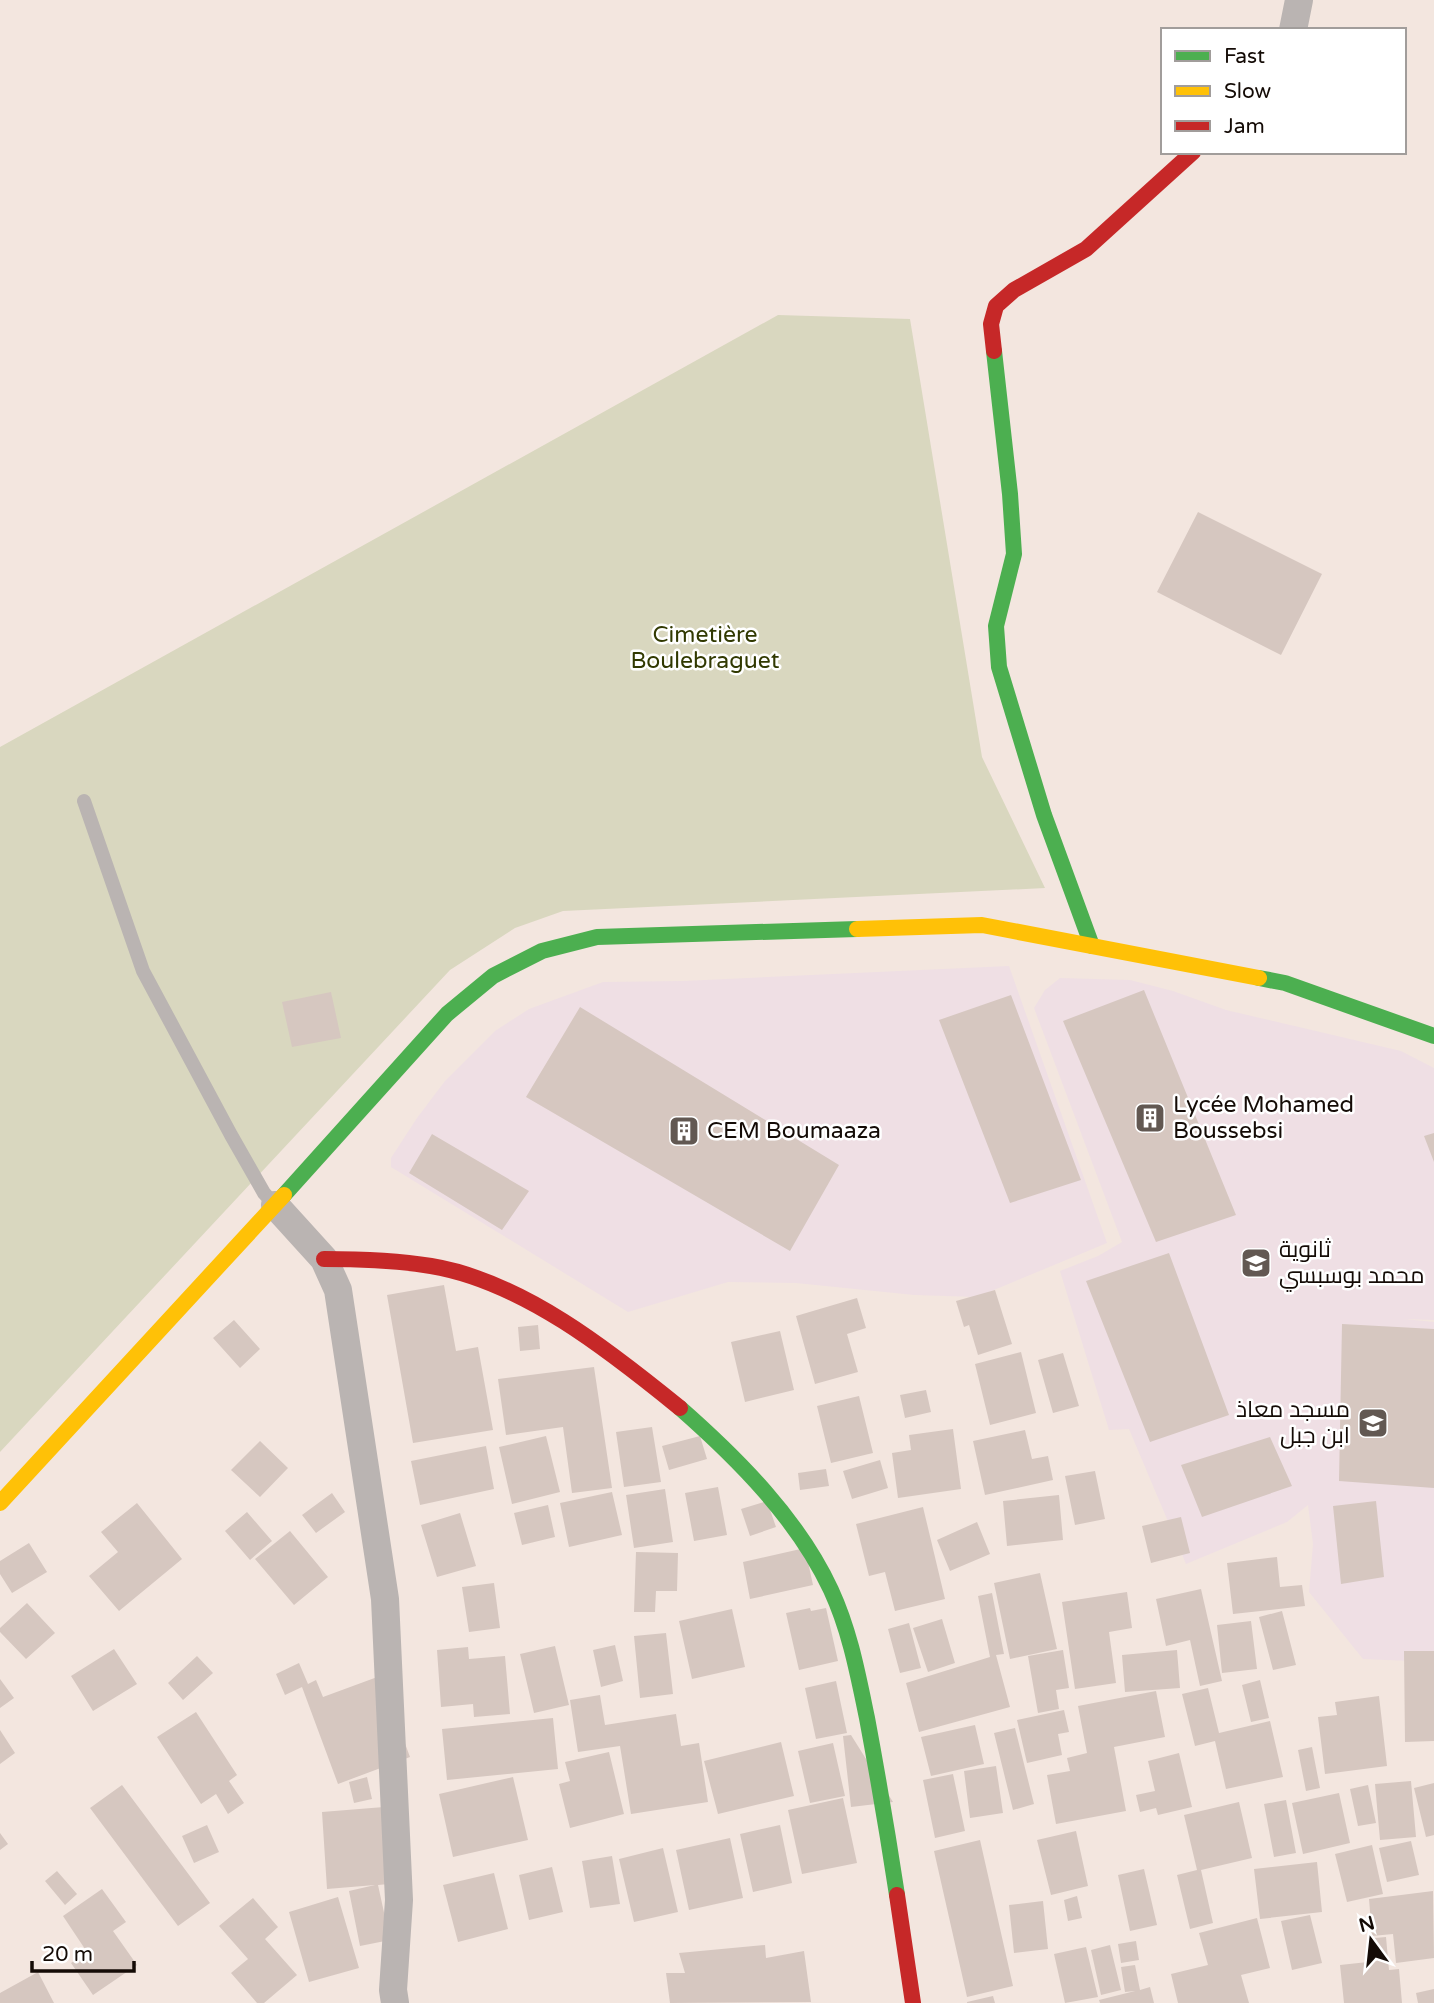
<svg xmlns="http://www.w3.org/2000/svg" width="1434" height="2003" font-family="'Varela Round',Cairo,sans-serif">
	<rect width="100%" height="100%" fill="#f3e6df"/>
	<path fill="#efdfe4" d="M1009 966 1107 1243 977 1297 914 1295 796 1283 728 1282 628 1312 391 1167V1158L417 1118 445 1081 495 1031 529 1009 603 982 683 981Z
		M1060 978 1130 980 1173 991 1226 1010 1401 1051 1434 1068V1320L1404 1319 1434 1322V1662L1363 1659 1309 1592 1313 1544 1308 1505 1287 1522 1186 1564 1129 1429 1109 1430 1060 1271 1098 1256 1122 1242 1034 1008 1045 990Z"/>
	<path fill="#d9d7bf" d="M778 315 910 319 982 757 1045 888 563 911 515 928 450 970 0 1452V747Z"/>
	<path fill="#d6c7c0" d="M1198 512 1322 574 1281 655 1157 592Z
		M1144 990 1236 1215 1156 1242 1063 1021Z
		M331 992 341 1038 292 1047 282 1002Z
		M1011 995 1081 1180 1010 1203 939 1020Z
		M580 1007 839 1165 790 1251 526 1097Z
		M1434 1133V1162L1424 1136Z
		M432 1134 529 1191 502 1230 409 1173Z
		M1169 1253 1229 1415 1150 1442 1086 1281Z
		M444 1285 456 1351 478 1347 493 1430 413 1443 387 1295Z
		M995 1290 1012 1344 978 1355 969 1325 964 1327 956 1301Z
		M857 1298 866 1328 847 1334 858 1372 815 1384 796 1316Z
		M234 1320 260 1349 240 1368 213 1338Z
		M1342 1324 1434 1329V1488L1339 1481Z
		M538 1325 540 1349 520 1351 518 1327Z
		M780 1331 794 1390 745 1402 731 1342Z
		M1021 1352 1036 1413 990 1425 975 1364Z
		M1063 1353 1079 1406 1053 1413 1038 1360Z
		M594 1367 612 1488 572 1493 563 1427 506 1435 498 1379Z
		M926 1390 931 1412 905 1418 900 1395Z
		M859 1396 873 1453 831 1463 817 1406Z
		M652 1427 661 1482 624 1487 616 1432Z
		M953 1429 961 1489 898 1498 892 1453 911 1450 909 1435Z
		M1025 1430 1032 1459 1048 1456 1053 1480 985 1495 973 1441Z
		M546 1436 560 1492 512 1504 499 1447Z
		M700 1436 707 1459 669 1470 662 1446Z
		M1270 1437 1292 1486 1202 1517 1181 1465Z
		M260 1441 288 1468 260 1497 231 1470Z
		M486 1446 494 1489 420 1505 411 1461Z
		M880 1460 888 1488 852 1499 843 1471Z
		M826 1469 829 1486 800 1490 798 1473Z
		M1095 1471 1105 1519 1075 1525 1065 1476Z
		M718 1487 727 1535 694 1541 685 1493Z
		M665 1489 673 1542 634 1548 626 1495Z
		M612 1492 622 1535 569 1547 560 1503Z
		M332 1493 345 1512 316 1533 302 1515Z
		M1059 1495 1063 1540 1007 1546 1003 1501Z
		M767 1501 776 1527 750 1536 741 1509Z
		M1376 1501 1384 1577 1341 1584 1333 1506Z
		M137 1503 182 1559 119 1611 89 1576 118 1552 101 1532Z
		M548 1505 555 1537 522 1545 514 1513Z
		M923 1507 945 1599 895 1611 885 1572 869 1576 856 1524Z
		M247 1512 272 1541 250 1560 225 1531Z
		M460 1513 476 1566 437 1577 421 1525Z
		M1181 1517 1190 1553 1151 1563 1142 1526Z
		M977 1522 990 1554 950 1571 937 1540Z
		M290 1531 328 1577 294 1605 255 1559Z
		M29 1543 47 1572 12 1593 0 1574V1561Z
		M805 1548 813 1585 750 1599 743 1562Z
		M636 1552 678 1553 677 1591H656L655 1612H634Z
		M1277 1557 1280 1587 1302 1585 1305 1606 1233 1614 1227 1563Z
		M1040 1573 1057 1649 1010 1659 994 1583Z
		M494 1583 500 1628 469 1632 462 1587Z
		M1201 1589 1222 1681 1200 1686 1190 1640 1166 1646 1156 1599Z
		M1127 1592 1132 1628 1109 1632 1116 1683 1075 1689 1062 1602Z
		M992 1593 1004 1654 996 1655 1010 1707 919 1732 906 1683 990 1657 978 1596Z
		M27 1603 55 1633 26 1659 0 1632V1628Z
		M810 1608 811 1611 826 1608 838 1661 799 1670 786 1613Z
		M732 1609 745 1667 692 1679 679 1621Z
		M1282 1611 1296 1665 1273 1670 1259 1617Z
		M942 1619 955 1663 928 1672 913 1628Z
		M1251 1621 1257 1669 1222 1673 1217 1625Z
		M909 1623 921 1668 900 1673 888 1629Z
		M666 1633 673 1694 640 1698 634 1636Z
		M615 1645 623 1681 601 1687 593 1650Z
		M555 1646 569 1705 534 1713 520 1654Z
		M468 1647 469 1659 505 1656 510 1714 474 1717 473 1704 441 1707 437 1650Z
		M114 1649 137 1684 93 1711 71 1676Z
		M1063 1650 1069 1688 1056 1690 1059 1709 1038 1713 1028 1656Z
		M1177 1650 1180 1688 1125 1692 1122 1655Z
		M1404 1651H1434V1741L1405 1742Z
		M197 1656 213 1673 183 1700 168 1683Z
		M299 1663 308 1684 316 1680 323 1697 380 1676 410 1757 338 1784 302 1687 285 1695 276 1674Z
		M0 1679 14 1698 0 1708Z
		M1260 1680 1269 1718 1251 1722 1242 1685Z
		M836 1681 847 1733 816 1739 805 1688Z
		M1208 1688 1219 1733 1270 1721 1283 1777 1226 1789 1215 1741 1195 1746 1182 1694Z
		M1156 1691 1165 1737 1114 1747 1126 1811 1056 1824 1047 1775 1070 1771 1067 1758 1087 1753 1078 1706Z
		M600 1695 605 1725 676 1714 681 1746 699 1743 708 1802 631 1814 620 1746 578 1752 570 1700Z
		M1379 1696 1387 1766 1325 1774 1318 1717 1337 1715 1335 1702Z
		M1064 1710 1069 1732 1058 1734 1062 1755 1027 1763 1017 1720Z
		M196 1712 237 1775 229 1781 244 1803 228 1814 216 1794 201 1804 157 1737Z
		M553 1718 558 1769 447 1780 442 1729Z
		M975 1725 984 1764 931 1776 921 1737Z
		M1015 1728 1034 1804 1013 1810 994 1733Z
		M0 1730 15 1753 0 1764Z
		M851 1735 893 1802 851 1807 843 1736Z
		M781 1742 794 1796 718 1814 704 1761Z
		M833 1743 845 1796 810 1803 798 1751Z
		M1312 1747 1320 1788 1306 1791 1298 1750Z
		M609 1752 624 1814 570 1828 559 1784 570 1781 565 1762Z
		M1179 1753 1192 1807 1158 1815 1156 1808 1140 1812 1136 1795 1155 1791 1148 1761Z
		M996 1766 1003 1813 970 1818 964 1771Z
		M953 1774 965 1831 935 1838 923 1780Z
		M367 1777 372 1799 354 1803 349 1782Z
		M513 1777 528 1840 453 1857 439 1794Z
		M1411 1781 1416 1837 1380 1840 1375 1784Z
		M1434 1783V1835L1426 1837 1414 1788Z
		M122 1785 210 1903 178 1926 90 1808Z
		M1368 1785 1376 1823 1358 1826 1350 1789Z
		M1339 1793 1350 1843 1303 1854 1292 1803Z
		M843 1798 857 1863 802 1874 788 1810Z
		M1286 1800 1296 1853 1274 1857 1264 1804Z
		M1239 1802 1252 1858 1201 1870 1213 1923 1190 1929 1177 1875 1197 1870 1184 1815Z
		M384 1807 389 1884 378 1885 390 1940 360 1946 349 1891 375 1885 327 1889 322 1812Z
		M207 1825 219 1852 194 1863 182 1836Z
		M780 1825 792 1883 753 1892 740 1834Z
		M1076 1831 1088 1886 1051 1895 1037 1840Z
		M0 1833 8 1844 0 1850Z
		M730 1838 743 1898 689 1910 676 1850Z
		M980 1840 1013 1986 967 1997 934 1851Z
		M1411 1841 1419 1875 1387 1882 1379 1848Z
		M1372 1845 1383 1894 1347 1902 1335 1854Z
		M663 1848 678 1912 634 1922 619 1859Z
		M612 1856 620 1904 590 1908 582 1861Z
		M1317 1862 1322 1912 1260 1919 1254 1869Z
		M552 1867 563 1912 529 1920 519 1875Z
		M1144 1869 1157 1925 1130 1931 1118 1875Z
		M57 1871 77 1894 65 1905 45 1881Z
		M494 1873 508 1929 458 1942 443 1885Z
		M102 1889 126 1922 113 1931 137 1965 93 1995 71 1963 87 1952 63 1916Z
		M1433 1891 1434 1958 1396 1963 1393 1934 1372 1936 1369 1899Z
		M1077 1896 1082 1918 1068 1921 1064 1900Z
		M338 1897 359 1968 309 1982 289 1912Z
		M253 1898 278 1927 265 1939 297 1975 264 2003H257L231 1973 248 1959 219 1926Z
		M1043 1901 1048 1949 1014 1953 1009 1905Z
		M1310 1915 1322 1963 1292 1970 1281 1921Z
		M1257 1918 1270 1968 1241 1975 1249 2003H1178L1171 1974 1208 1965 1199 1933Z
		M1386 1937 1389 1970 1399 1969 1402 2003H1344L1340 1965 1377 1961 1375 1938Z
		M1136 1941 1139 1960 1121 1963 1118 1944Z
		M765 1945 766 1958 804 1951 811 2002 670 2003 666 1973H685L679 1953Z
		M1110 1945 1121 1990 1101 1995 1091 1950Z
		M1086 1947 1098 1997 1065 2003 1054 1954Z
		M1135 1965 1140 1990 1150 1987 1154 2003H1100L1099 2000 1135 1991 1125 1992 1121 1967Z
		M38 1972 54 2003H0V1993Z
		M1434 1989V2003H1418L1416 1993Z
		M993 1996 995 2003H967V2002Z"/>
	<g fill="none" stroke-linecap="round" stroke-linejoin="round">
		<path stroke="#bab4b2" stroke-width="14" d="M84 801 143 971 231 1135 264 1193 273 1203"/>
		<path stroke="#bab4b2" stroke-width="28" d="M1293 30 1299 0
			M275 1205 324 1259 338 1290 385 1599 399 1900 393 1990 395 2003"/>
		<path stroke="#4caf50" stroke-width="16" d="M994 351 1010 494 1014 554 996 626 999 667 1044 815 1092 946
			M1259 978 1285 983 1434 1036
			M284 1195 447 1014 493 976 542 951 597 937 857 929
			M680 1408C738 1459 798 1519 831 1590 850 1631 858 1675 867 1718 878 1777 888 1836 897 1895"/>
		<path stroke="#ffc107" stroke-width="16" d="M857 929 982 925 1259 978
			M0 1503 284 1195"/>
		<path stroke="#c62828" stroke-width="16" d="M994 351 991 324 996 306 1014 290 1086 249 1193 152
			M324 1259C360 1259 395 1260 431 1266 522 1281 610 1351 680 1408
			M897 1895 913 2003"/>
	</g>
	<defs>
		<g id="building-square" transform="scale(1.575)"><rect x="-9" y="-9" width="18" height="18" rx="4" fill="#625852" stroke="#fff"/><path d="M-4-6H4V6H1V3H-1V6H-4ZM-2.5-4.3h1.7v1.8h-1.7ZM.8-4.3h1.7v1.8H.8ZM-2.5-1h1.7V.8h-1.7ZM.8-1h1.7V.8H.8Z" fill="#fff"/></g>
		<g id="school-square" transform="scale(1.575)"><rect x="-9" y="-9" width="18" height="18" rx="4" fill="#625852" stroke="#fff"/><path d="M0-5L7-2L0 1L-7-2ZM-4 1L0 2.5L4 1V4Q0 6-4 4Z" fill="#fff"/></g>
		<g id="university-square" transform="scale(1.575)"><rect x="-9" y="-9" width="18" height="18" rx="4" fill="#625852" stroke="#fff"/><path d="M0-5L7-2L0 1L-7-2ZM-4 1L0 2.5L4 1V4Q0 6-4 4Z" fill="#fff"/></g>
	</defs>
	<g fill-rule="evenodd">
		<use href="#building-square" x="1150" y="1118"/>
		<use href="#building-square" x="684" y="1131"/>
		<use href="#school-square" x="1256" y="1263"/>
		<use href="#university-square" x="1373" y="1423"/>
	</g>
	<g text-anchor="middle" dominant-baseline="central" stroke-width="5" stroke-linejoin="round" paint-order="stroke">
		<g font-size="23" fill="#313901" stroke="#fff">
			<text x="705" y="635">Cimetière<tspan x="705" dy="26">Boulebraguet</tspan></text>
		</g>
		<g font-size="23" fill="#140b06" stroke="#fff" text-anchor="start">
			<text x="1173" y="1105">Lycée Mohamed<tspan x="1173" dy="26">Boussebsi</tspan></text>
			<text x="707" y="1131">CEM Boumaaza</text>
			<text x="1279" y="1250">ثانوية<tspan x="1279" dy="26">محمد بوسبسي</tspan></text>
			<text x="1350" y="1410" text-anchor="end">مسجد معاذ<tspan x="1350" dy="26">ابن جبل</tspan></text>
		</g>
	</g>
	<rect x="1161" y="28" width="245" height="126" fill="#ffffff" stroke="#a19d9b" stroke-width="2"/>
	<rect x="1175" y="51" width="35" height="10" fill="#4caf50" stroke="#a19d9b" stroke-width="2"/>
	<text x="1224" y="63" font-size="21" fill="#140b06">Fast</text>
	<rect x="1175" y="86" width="35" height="10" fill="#ffc107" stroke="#a19d9b" stroke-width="2"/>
	<text x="1224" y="98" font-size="21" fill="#140b06">Slow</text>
	<rect x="1175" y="121" width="35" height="10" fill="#c62828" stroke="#a19d9b" stroke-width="2"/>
	<text x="1224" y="133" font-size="21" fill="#140b06">Jam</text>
	<g transform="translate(1371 1940) rotate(345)" stroke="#ffffff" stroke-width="5" paint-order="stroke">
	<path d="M0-5L12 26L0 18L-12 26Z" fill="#140b06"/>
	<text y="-10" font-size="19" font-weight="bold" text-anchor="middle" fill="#140b06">N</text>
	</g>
	<path d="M32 1961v10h102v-10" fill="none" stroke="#140b06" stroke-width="3.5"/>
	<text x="42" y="1961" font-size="21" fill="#140b06" stroke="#ffffff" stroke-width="5" paint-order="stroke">20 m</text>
</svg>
